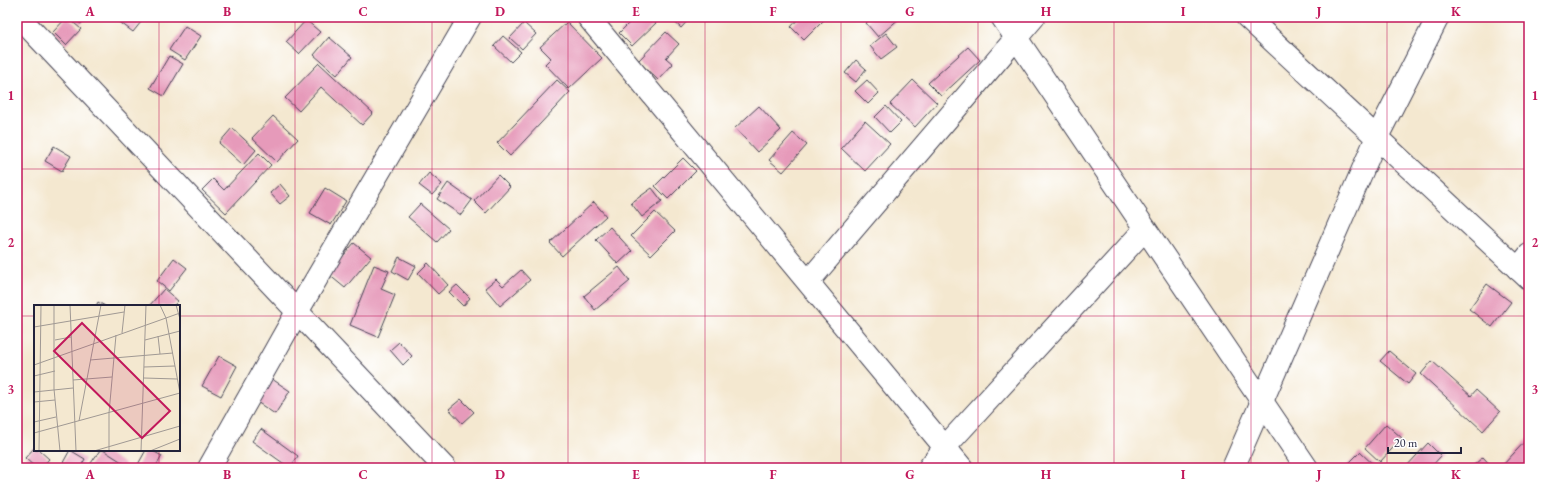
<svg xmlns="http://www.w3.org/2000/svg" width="1546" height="485" font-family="'EB Garamond',serif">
	<rect width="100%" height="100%" fill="#fff"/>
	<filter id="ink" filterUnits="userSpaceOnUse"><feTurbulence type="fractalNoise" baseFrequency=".025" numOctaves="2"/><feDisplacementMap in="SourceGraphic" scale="8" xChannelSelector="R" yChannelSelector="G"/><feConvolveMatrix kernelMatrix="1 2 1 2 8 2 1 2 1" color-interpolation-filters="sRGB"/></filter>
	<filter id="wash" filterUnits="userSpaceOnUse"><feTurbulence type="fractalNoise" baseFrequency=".012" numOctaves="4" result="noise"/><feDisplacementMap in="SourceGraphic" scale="16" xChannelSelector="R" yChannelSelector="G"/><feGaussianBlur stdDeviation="0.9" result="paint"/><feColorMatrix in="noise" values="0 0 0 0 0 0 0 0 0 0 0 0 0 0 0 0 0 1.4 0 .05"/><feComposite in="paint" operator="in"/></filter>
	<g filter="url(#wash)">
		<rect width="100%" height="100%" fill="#f4e8d0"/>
		<g id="blocks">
			<path fill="#e69aba" d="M67 17 81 29 66 45 53 32Z
				M70 17H86L81 24Z
				M113 17H145L133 32Z
				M635 17H652L657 22 632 46 619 33Z
				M669 17H691L681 28Z
				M800 17H827L804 40 791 27Z
				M872 17H901L878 37 866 23Z
				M306 20 320 32 299 54 286 42Z
				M567 22 602 58 569 89 545 64 551 58 540 47Z
				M524 23 536 34 522 49 510 38Z
				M185 26 201 36 185 60 169 50Z
				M666 32 679 44 666 58 673 64 658 80 638 61Z
				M886 33 897 47 881 59 870 46Z
				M503 36 521 52 511 62 494 46Z
				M329 37 352 57 337 75 314 55Z
				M968 47 980 60 941 96 928 83Z
				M169 56 183 64 164 96 150 88Z
				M856 60 866 69 856 82 845 73Z
				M319 63 373 113 362 125 321 87 299 111 285 98Z
				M557 80 570 92 510 156 497 143Z
				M867 80 879 93 868 104 855 91Z
				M913 80 937 103 915 127 890 104Z
				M759 106 781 130 757 152 735 128Z
				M886 106 901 122 890 133 875 117Z
				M273 116 298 139 277 162 252 138Z
				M865 121 890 144 865 171 841 148Z
				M232 128 256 150 243 165 219 143Z
				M793 133 807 145 783 172 769 160Z
				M54 146 71 156 62 171 45 161Z
				M259 153 271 165 226 213 202 190 213 179 224 190Z
				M683 158 696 171 668 199 655 186Z
				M429 173 442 184 432 195 419 185Z
				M498 175 510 187 486 213 474 201Z
				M448 183 472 200 461 215 437 199Z
				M280 184 290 196 280 204 270 193Z
				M325 188 346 201 331 225 310 213Z
				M652 188 662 201 642 217 631 203Z
				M594 202 606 216 562 256 550 243Z
				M420 204 449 229 437 242 408 217Z
				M655 212 675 231 651 255 631 236Z
				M610 227 632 251 618 264 596 240Z
				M354 243 371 257 345 288 328 274Z
				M399 257 416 266 408 280 392 271Z
				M174 258 187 268 169 291 157 281Z
				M428 263 448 285 438 294 418 273Z
				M374 265 389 271 381 289 395 295 378 337 350 325Z
				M619 267 630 281 595 310 584 296Z
				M521 270 530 280 500 306 485 288 496 279 503 286Z
				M1487 284 1511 302 1492 327 1469 309Z
				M457 285 470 298 463 306 449 292Z
				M164 289 178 301 173 306H149Z
				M98 302 105 306H96Z
				M399 342 412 356 403 365 390 350Z
				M1389 351 1416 374 1408 384 1380 361Z
				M219 356 237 366 221 396 202 386Z
				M1432 361 1471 396 1476 390 1500 412 1483 431 1421 374Z
				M269 377 290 391 275 414 254 400Z
				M461 399 474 412 462 423 449 409Z
				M1386 424 1402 438 1380 462 1365 448Z
				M261 429 298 456 290 468 252 441Z
				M1529 437V468H1502L1501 467Z
				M1428 443 1441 456 1430 468H1405Z
				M35 447V450H39L49 459 41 468H36L25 458Z
				M70 450 85 459 80 468H60Z
				M100 450H103L125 464 123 468H93L89 466Z
				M146 450H151L162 456 155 468H136Z
				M1360 452 1377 468H1348L1346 466Z
				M1483 457 1493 468H1477L1474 465Z"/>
		</g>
	</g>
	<g filter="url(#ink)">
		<use href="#blocks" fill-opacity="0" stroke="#424051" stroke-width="1"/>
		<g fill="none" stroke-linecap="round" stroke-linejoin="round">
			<g stroke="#424051" stroke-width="24">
				<path id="minor" d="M19 17 445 468
					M588 17 962 468
					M1002 17 1307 468
					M1518 269 1529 255
					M808 282 1034 17
					M929 468 945 447 1145 229"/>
			</g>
			<g stroke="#424051" stroke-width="24">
				<path id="tertiary" d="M1247 17 1529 279
					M209 468 297 312 470 17
					M1233 468 1377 137 1438 17"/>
			</g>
			<use href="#minor" stroke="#fff" stroke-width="22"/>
			<use href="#tertiary" stroke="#fff" stroke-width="22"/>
		</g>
	</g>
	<path fill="none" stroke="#c2185b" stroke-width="1" stroke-opacity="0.55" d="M159 17V306M295 17V468M432 17V468M568 17V468M705 17V468M841 17V468M978 17V468M1114 17V468M1251 17V468M1387 17V468M17 169H1529M17 316H35M179 316H1529M159 450V468"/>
	<g transform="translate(34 305)">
		<rect width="146" height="146" fill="#f4e8d0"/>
		<path fill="none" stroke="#a09994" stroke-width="1" d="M20 0V84L26 146M36 0 42 146M126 0 132 13 146 88M142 0 146 14M0 22 90 7M88 28 91 0M124 31 126 49M21 35 37 32M111 35 146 26M56 55 139 48M0 60 146 8M110 62 141 61M0 71 21 66M110 73 143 74M39 75 78 72M0 87 39 83M0 97 21 95M45 116 67 0M0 117 22 112M0 128 146 88M5 146 7 0M60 146 146 121M75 146V108L82 30M107 146 112 0M116 146 146 134"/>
		<path fill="#c2185b" fill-opacity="0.15" stroke="#c2185b" stroke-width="2" d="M48 18 136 106 108 133 20 46Z"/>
		<rect width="146" height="146" fill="none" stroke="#22223b" stroke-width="2"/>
	</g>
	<rect width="1546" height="485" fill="none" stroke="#fff" stroke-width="44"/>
	<path d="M1388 447v6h73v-6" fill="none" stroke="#22223b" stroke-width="2"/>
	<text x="1394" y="447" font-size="12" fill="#22223b" stroke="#ffffff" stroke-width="3" paint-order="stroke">20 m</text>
	<rect x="22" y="22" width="1502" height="441" fill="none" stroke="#c2185b" stroke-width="1.5"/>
	<g font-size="13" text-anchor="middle" font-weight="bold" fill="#c2185b">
		<text x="90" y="16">A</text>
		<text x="227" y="16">B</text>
		<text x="363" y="16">C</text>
		<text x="500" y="16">D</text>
		<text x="636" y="16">E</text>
		<text x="773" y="16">F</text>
		<text x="910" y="16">G</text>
		<text x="1046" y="16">H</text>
		<text x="1183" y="16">I</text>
		<text x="1319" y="16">J</text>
		<text x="1456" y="16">K</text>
		<text x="11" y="100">1</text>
		<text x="1535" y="100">1</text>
		<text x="11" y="247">2</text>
		<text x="1535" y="247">2</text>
		<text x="11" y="394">3</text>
		<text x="1535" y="394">3</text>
		<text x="90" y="479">A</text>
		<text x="227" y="479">B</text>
		<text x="363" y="479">C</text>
		<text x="500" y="479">D</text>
		<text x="636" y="479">E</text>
		<text x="773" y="479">F</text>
		<text x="910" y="479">G</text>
		<text x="1046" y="479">H</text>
		<text x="1183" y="479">I</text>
		<text x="1319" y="479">J</text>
		<text x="1456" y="479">K</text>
	</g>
</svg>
